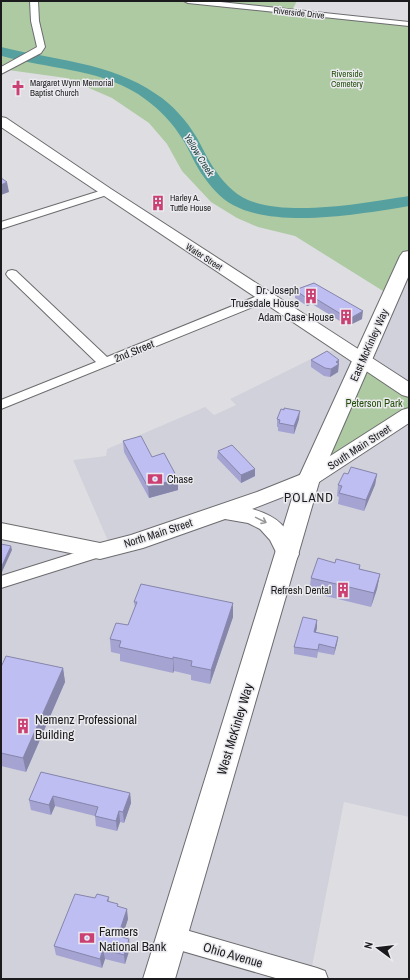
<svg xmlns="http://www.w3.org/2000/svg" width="410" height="980" font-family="'Archivo Narrow',sans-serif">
	<rect width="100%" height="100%" fill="#dedee2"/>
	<path fill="#d1d1dc" d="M409 256V817L344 802 310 977 317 979H1V531L111 548 73 460 106 456 107 449 205 407 214 415 236 405 230 399 323 353 343 348 362 360Z"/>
	<path fill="#aecaa2" d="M1 1H297L291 12 409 24V256L391 296 295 236 258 227 237 218 211 202 182 171 167 144 149 123 112 98 66 78 1 69Z
		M362 360 409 391V414L309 479Z"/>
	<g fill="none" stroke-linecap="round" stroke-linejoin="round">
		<path fill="#56a0a0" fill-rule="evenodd" d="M1 47C53 60 110 62 156 94 172 104 187 121 197 138 202 147 207 158 213 167 221 179 233 194 248 200 290 217 364 203 409 196V206C361 214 277 229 233 205 220 198 210 186 201 173 193 161 188 146 179 134 169 118 153 104 138 94 97 68 47 69 2 56Z"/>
		<g stroke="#6c6c6f" stroke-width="2">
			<path id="street" d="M30 1H38L39 21 45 47 41 53 1 74V67L37 47 31 21Z
				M184 1H211L409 22V26L188 3Z
				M106 189 111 192 110 194 1 229V222Z
				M12 270 16 271 107 357 262 294H270L272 297 270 300 1 409V400L96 362 8 277 6 274 8 271Z
				M100 545 106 547 108 551 106 555 1 588V576Z
				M172 926 317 968 325 971 328 979H279L172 948 164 945 161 937 164 929Z"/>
		</g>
		<g stroke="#6c6c6f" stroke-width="2">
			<path id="secondary" d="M1 117 6 118 111 189 409 382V397L402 395 1 127Z
				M409 408V423L316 484 252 509C280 517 288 528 299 554L296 560 288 562 280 560 270 540 260 529 248 523 225 519 143 548 100 559 1 539V523L100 543 131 535 257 492 302 474 402 410Z"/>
		</g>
		<g stroke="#6c6c6f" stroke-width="2">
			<path id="primary" d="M409 251V275L320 479 175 979H143L298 479 400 256 403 252Z"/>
		</g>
		<use href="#street" fill="#fff" fill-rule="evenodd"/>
		<use href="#secondary" fill="#fff" fill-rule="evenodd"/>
		<use href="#primary" fill="#fff" fill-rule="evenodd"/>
	</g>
	<path fill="#a4a3d1" d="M314 283 362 319 348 326 312 304 307 306 295 298V290Z
		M311 360 339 364 338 372 330 377 324 376 311 367Z
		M277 419H299L294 434 278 431V427H277Z
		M123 441 152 457 178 490 149 498 124 452Z
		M218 451 255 469V476L241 483 217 458Z
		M348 474H377L375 485 364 511 338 504 339 497 337 496 338 485Z
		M335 563 360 565V569L380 574 377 589 371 607 309 592 311 578Z
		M134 602 233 617 210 684 191 680V675L174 671 173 673 120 661V654L111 652 110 639 128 625 135 607Z
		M317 620 316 632 338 637 334 655 318 652 317 658 294 654V647Z
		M1 667 63 668 65 682 26 772 1 766Z
		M41 772 130 793 131 803 124 823 120 822 117 831 96 826 95 816 55 806 51 815 31 810 29 800Z
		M109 897V902L118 906 128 919 122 937 130 948 125 964 105 959 102 968 56 955 54 946 95 898Z"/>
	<path fill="#8685aa" d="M2 177 3 184 7 182 9 192 1 195V178Z
		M313 297 312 304 307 306 308 299Z
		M363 311 362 319 348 326 349 319Z
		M339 360 338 372 330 377 331 369 336 362Z
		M300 411 299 419 294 434V426Z
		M255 469V476L241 483V475Z
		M377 474 375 485 364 511 366 500Z
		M178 479V490L149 498 148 487Z
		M11 546 12 550 2 572 1 568Z
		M380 574 377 589 371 607 374 593Z
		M233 603V617L210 684 211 670Z
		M317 620V628L314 639V632Z
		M338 637 337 644 334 655 335 648Z
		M173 657 174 671 173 673Z
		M63 668 65 682 26 772 23 758Z
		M130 793 131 803 124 823 123 812Z
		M53 796 55 806 51 815 49 805Z
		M119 811 120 822 117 831 116 821Z
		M127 909 128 919 119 946 118 936Z
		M129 939 130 948 125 964 124 955Z
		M103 949 105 959 102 968 100 959Z"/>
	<path fill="#bfbef3" stroke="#8685aa" d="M1 178 7 182 1 185Z
		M314 283 363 311 349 319 313 297 308 299 295 290Z
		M327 351 339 360 336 362 339 364 331 369 325 368 311 360Z
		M284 408 300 411 294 426 279 423 280 420 277 419 281 409 284 410Z
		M141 436 152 457 164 453 178 479 148 487 123 441Z
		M232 445 255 469 241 475 218 451Z
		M351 467 377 474 366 500 339 493 342 486 338 485 344 473 348 474Z
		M1 544 11 546 1 568Z
		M318 558 335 563 336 559 360 565 359 569 380 574 374 593 311 578Z
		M141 584 233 603 211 670 191 666 192 661 173 657V659L119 647 121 641 110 639 116 623 128 625 137 602H134Z
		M303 617 317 620 314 632 338 637 335 648 319 644 318 650 294 647Z
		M6 656 63 668 23 758 1 753V667Z
		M41 772 130 793 123 812 119 811 116 821 95 816 98 807 53 796 49 805 29 800Z
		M75 894 95 898 97 894 109 897 107 901 118 904 117 906 127 909 118 936 129 939 124 955 103 949 100 959 54 946Z"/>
	<defs><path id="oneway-shaft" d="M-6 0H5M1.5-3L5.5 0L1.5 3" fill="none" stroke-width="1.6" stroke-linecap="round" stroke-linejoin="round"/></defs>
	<use stroke="#989899" href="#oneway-shaft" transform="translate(261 520) rotate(26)"/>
	<defs>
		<g id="church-bare" transform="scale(1.2)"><path d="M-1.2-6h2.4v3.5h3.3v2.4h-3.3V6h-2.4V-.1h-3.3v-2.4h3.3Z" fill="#cb4073" stroke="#ebebef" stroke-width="2.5" paint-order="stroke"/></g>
		<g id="building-bare" transform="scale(1.2)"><path d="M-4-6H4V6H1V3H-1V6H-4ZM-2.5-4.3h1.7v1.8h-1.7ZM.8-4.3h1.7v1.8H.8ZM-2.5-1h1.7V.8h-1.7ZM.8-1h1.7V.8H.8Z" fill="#cb4073" stroke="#ebebef" stroke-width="2.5" paint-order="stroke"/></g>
		<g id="bank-bare" transform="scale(1.2)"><path d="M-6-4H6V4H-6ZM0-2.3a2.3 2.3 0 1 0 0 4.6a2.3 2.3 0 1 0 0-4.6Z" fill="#cb4073" stroke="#ebebef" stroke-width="2.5" paint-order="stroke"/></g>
	</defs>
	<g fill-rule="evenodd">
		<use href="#church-bare" x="18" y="88"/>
		<use href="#building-bare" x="158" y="203"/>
		<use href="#building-bare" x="311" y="296"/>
		<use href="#building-bare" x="346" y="317"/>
		<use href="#bank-bare" x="155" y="479"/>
		<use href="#building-bare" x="343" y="590"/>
		<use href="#building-bare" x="23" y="726"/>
		<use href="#bank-bare" x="87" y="938"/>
	</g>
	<g text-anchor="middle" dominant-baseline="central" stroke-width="3" stroke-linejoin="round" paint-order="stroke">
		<g font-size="9" fill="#1b1b1d" stroke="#ebebef">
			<text transform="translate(299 13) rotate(6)">Riverside Drive</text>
			<text transform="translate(204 257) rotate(33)">Water Street</text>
		</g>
		<g font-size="9" fill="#244d0b" stroke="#ebebef">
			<text x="347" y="74">Riverside<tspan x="347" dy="10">Cemetery</tspan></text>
		</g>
		<g font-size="9" fill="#1b1b1d" stroke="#ebebef" text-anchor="start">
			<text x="30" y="83">Margaret Wynn Memorial<tspan x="30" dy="10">Baptist Church</tspan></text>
			<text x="170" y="198">Harley A.<tspan x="170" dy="10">Tuttle House</tspan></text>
		</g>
		<g font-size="10" font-style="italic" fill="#1d4141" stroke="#ebebef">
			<text transform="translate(199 155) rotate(58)">Yellow Creek</text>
		</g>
		<g font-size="11" fill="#1b1b1d" stroke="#ebebef" text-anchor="end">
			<text x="299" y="290">Dr. Joseph<tspan x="299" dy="13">Truesdale House</tspan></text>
			<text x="334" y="317">Adam Case House</text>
			<text x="167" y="479" text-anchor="start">Chase</text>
			<text x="331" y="590">Refresh Dental</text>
		</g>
		<g font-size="11" fill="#1b1b1d" stroke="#ebebef">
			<text transform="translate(369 345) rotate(-66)">East McKinley Way</text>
			<text transform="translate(134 351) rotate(-22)">2nd Street</text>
			<text transform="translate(359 447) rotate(-33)">South Main Street</text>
			<text transform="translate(158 533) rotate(-18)">North Main Street</text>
		</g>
		<g font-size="11" fill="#244d0b" stroke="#ebebef">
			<text x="374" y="403">Peterson Park</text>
		</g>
		<g font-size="13" letter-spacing="1" fill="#1b1b1d" stroke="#ebebef">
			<text x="309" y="497">POLAND</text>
		</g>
		<g font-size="13" fill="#1b1b1d" stroke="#ebebef" text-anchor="start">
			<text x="35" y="719">Nemenz Professional<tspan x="35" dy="15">Building</tspan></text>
			<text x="99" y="931">Farmers<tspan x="99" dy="15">National Bank</tspan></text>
		</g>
		<g font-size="13" fill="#1b1b1d" stroke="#ebebef">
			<text transform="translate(235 729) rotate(-73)">West McKinley Way</text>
			<text transform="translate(233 955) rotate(16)">Ohio Avenue</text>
		</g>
	</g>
	<rect width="410" height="980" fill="none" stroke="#1b1b1d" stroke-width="4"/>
	<g transform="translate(378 948) rotate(285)" stroke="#ebebef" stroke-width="3" paint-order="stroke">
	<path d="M0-3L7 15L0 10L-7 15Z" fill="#1b1b1d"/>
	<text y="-6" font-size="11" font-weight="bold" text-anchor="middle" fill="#1b1b1d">N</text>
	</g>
</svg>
